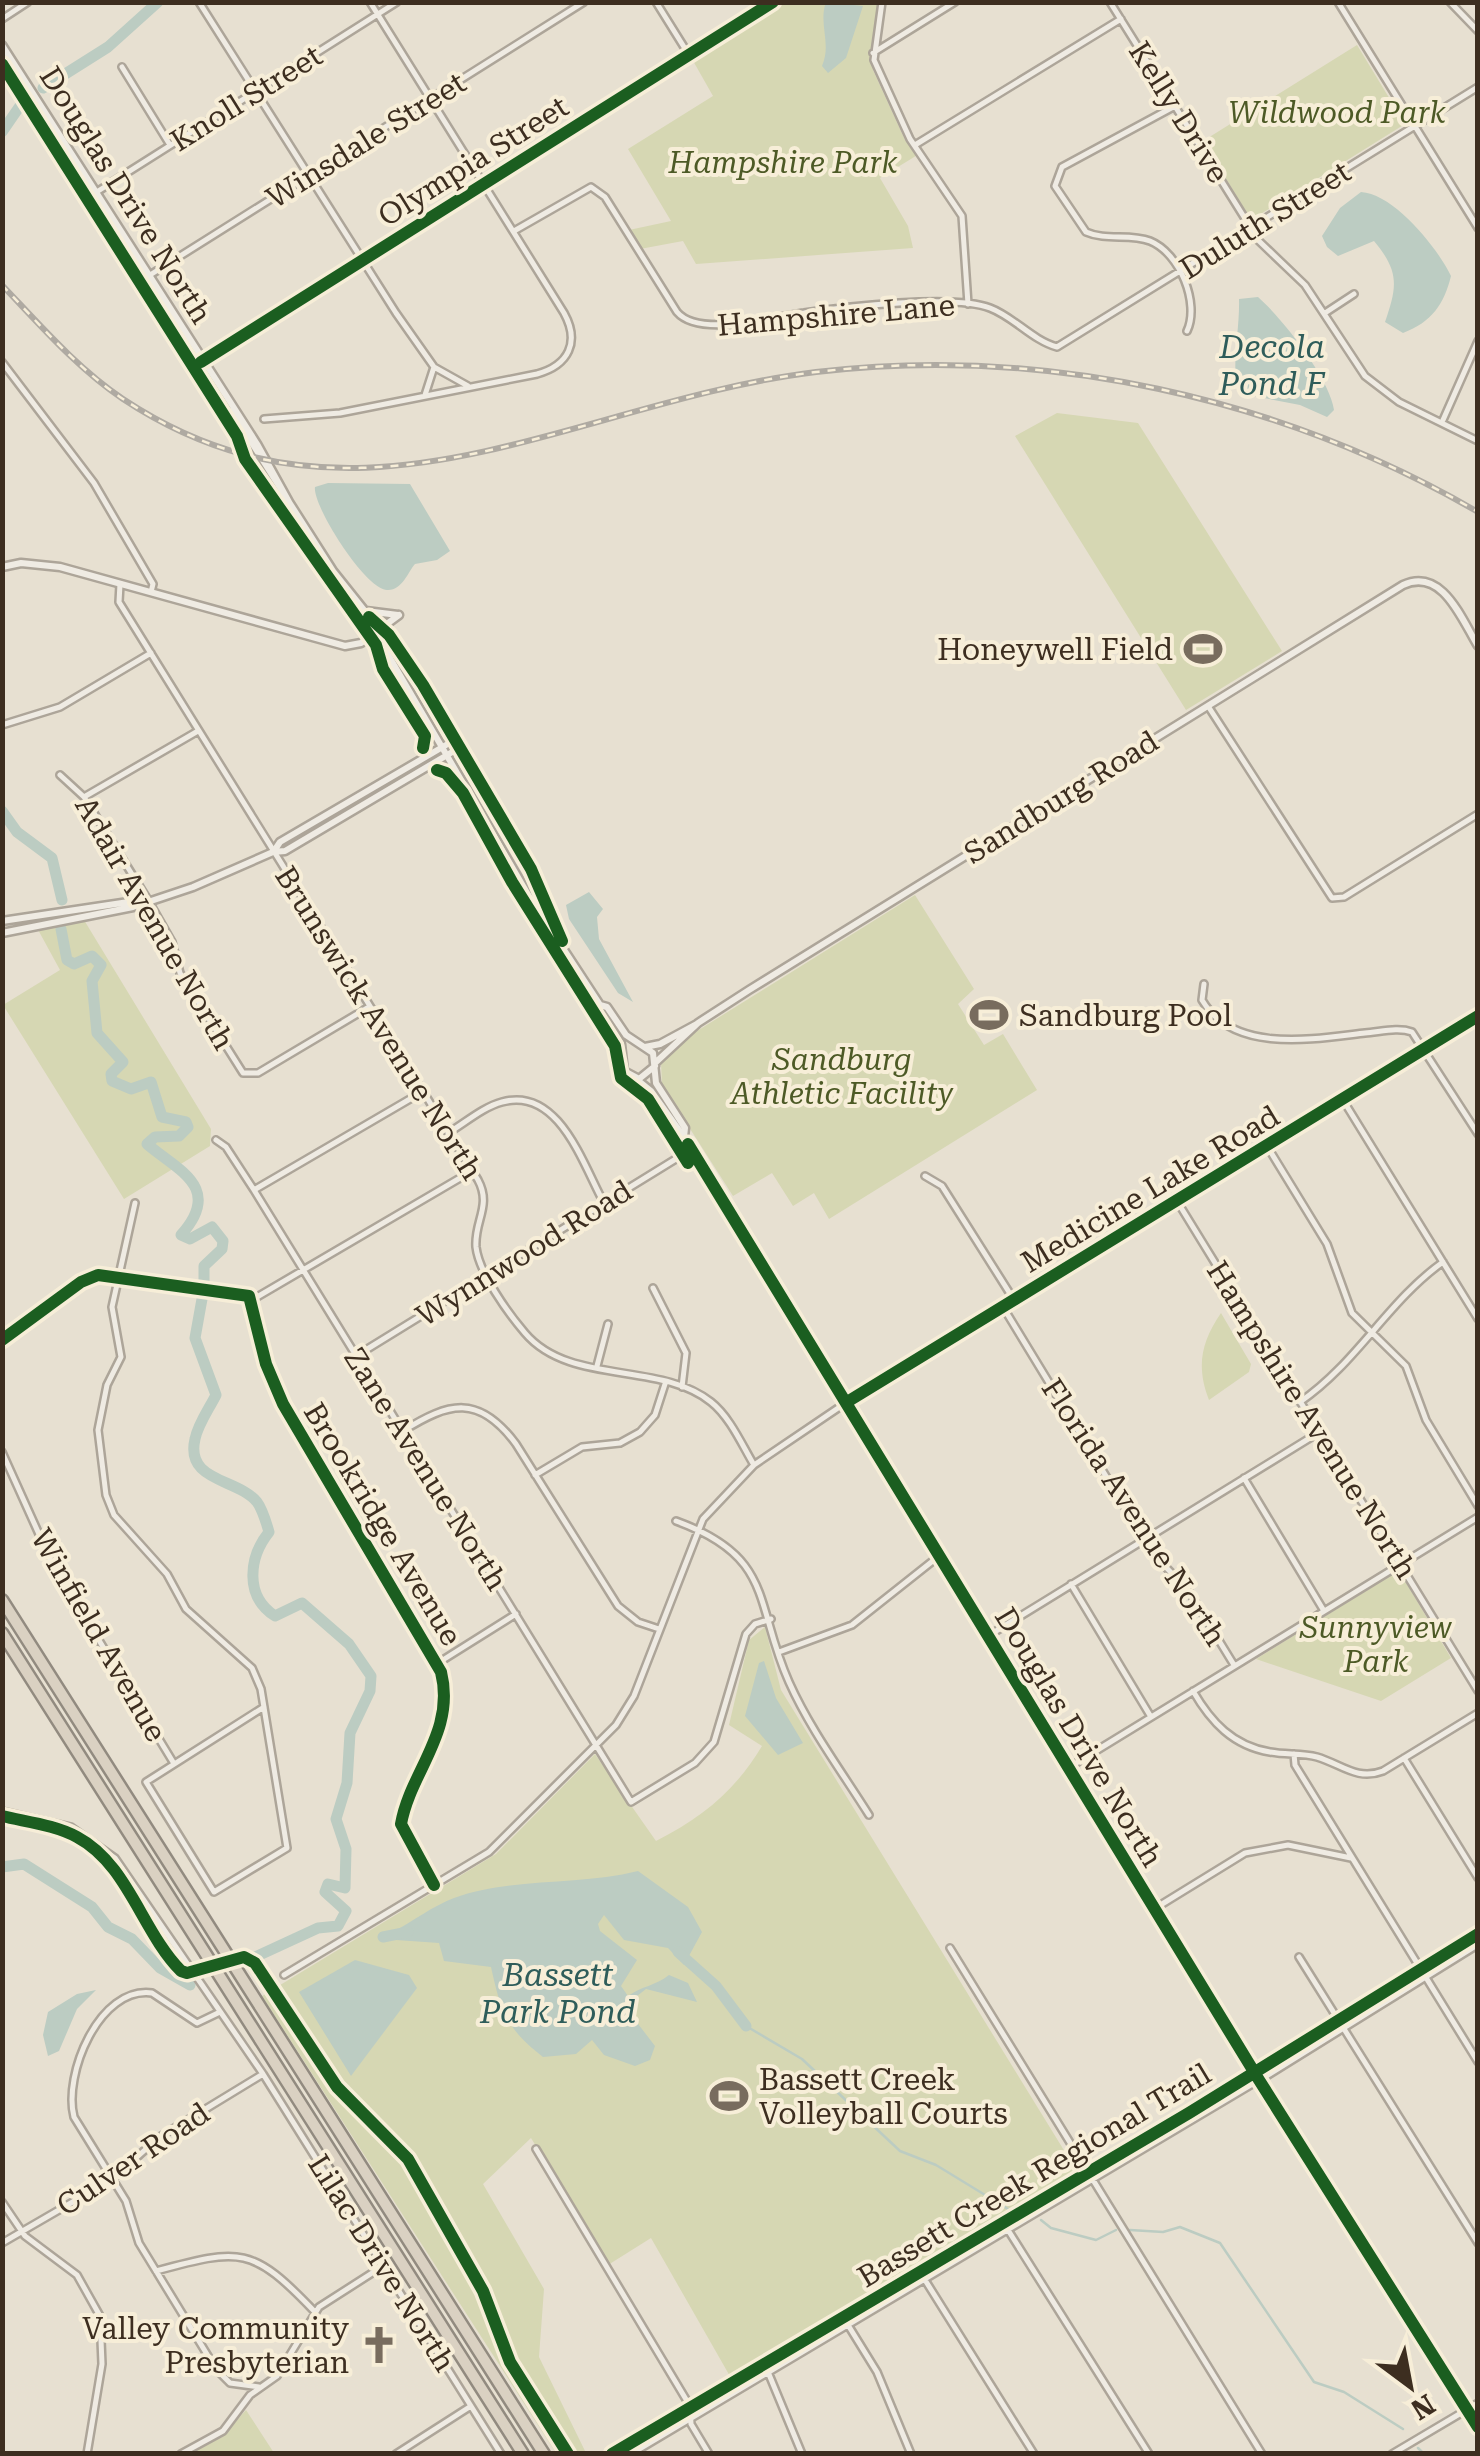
<svg xmlns="http://www.w3.org/2000/svg" width="1480" height="2456" font-family="'Roboto Serif',serif">
	<rect width="100%" height="100%" fill="#e7e0d1"/>
	<path fill="#d6d7b3" d="M782 3H878L873 70 905 140 919 154 880 178 908 226 913 248 696 264 683 241 640 249 629 230 671 221 628 149 713 96 692 59Z
		M1357 45 1405 124 1251 220 1203 141Z
		M1057 413 1138 423 1282 651 1186 710 1015 436Z
		M915 895 974 989 958 1004 984 1045 1003 1034 1037 1090 829 1219 814 1193 793 1206 772 1173 733 1196 662 1085 661 1063 689 1036Z
		M84 920 211 1129 210 1146 124 1199 3 1005 60 970 36 926Z
		M1221 1313 1251 1364 1249 1372 1209 1400C1196 1367 1201 1342 1221 1313Z
		M1395 1573 1402 1576 1451 1658 1381 1701 1256 1659Z
		M765 1627 781 1690 1081 2178 735 2385 651 2238 608 2265 531 2138 483 2184 544 2289 539 2357 586 2453H556L262 1996 496 1854 595 1754 656 1841C703 1817 735 1791 762 1746L729 1725 749 1640Z
		M246 2410 274 2453H191L222 2437Z"/>
	<path fill="#bcccc2" d="M826 2 863 6 846 58 828 73 822 66C832 43 818 24 826 2Z
		M1361 192C1394 194 1437 247 1451 276 1444 304 1432 322 1403 333L1385 322C1397 287 1400 272 1374 241L1338 256 1327 247 1322 236 1340 208Z
		M1258 297C1282 318 1330 379 1334 410L1327 417 1300 405 1238 393C1231 365 1240 329 1239 299Z
		M328 483 410 484 450 551 437 560 415 564C408 572 402 591 387 590 365 589 312 505 315 487Z
		M589 892 603 909 597 917 599 939 633 1002 618 993 569 919 566 905Z
		M764 1661 776 1698 803 1743 778 1755 745 1716 759 1663Z
		M638 1871 688 1907 702 1932 684 1965 668 1948 624 1940 604 1915 598 1924 600 1931 637 1960 621 1986 628 1996C642 1986 655 1986 669 1975L688 1983 697 2002 646 1989 637 1996 632 2016 655 2046 650 2060 635 2066 604 2055 592 2040 576 2054 543 2057C506 2028 501 2012 491 1967L444 1961 439 1943 396 1940 393 1932C413 1921 433 1906 454 1898 512 1877 579 1886 638 1871Z
		M355 1960 409 1975 417 1988 351 2076 299 1992Z
		M96 1990 77 2009 59 2051 48 2056 43 2035 48 2012 77 1994Z"/>
	<g fill="none" stroke-linecap="round" stroke-linejoin="round">
		<path stroke="#bcccc2" stroke-width="2.5" d="M746 2026 802 2059 900 2151 936 2165 1008 2209
			M1041 2220 1051 2228 1096 2240 1116 2230
			M1130 2230 1163 2232 1180 2227 1220 2243 1314 2382 1344 2392 1403 2429
			M1418 2448 1424 2454"/>
		<path stroke="#bcccc2" stroke-width="11" d="M43 88 108 47 158 2
			M2 132 22 103
			M2 811 17 832 52 858 62 900
			M61 929 67 960 74 964 92 956 101 965 92 981 97 1033 123 1062 111 1074 112 1081 131 1089 151 1082 162 1117 186 1122 188 1127 179 1136 155 1137 147 1144C177 1170 224 1187 181 1235L190 1239 212 1227 223 1241 222 1249 204 1266V1284
			M202 1299 195 1338 216 1395C209 1409 198 1424 195 1439 185 1482 237 1478 257 1502 263 1510 266 1522 269 1532 249 1557 244 1596 275 1616L302 1603 349 1644 371 1676 370 1691 350 1733 347 1783 336 1819 346 1849 345 1888 328 1884 325 1892 346 1911 338 1926 318 1928 255 1957
			M2 1867 24 1864 92 1907 108 1927 132 1939 160 1968 190 1985
			M383 1937 408 1932
			M678 1952 716 1986 746 2026"/>
		<g stroke="#ada599" stroke-width="10">
			<path id="minor" d="M199 2 396 313 434 367 468 386
				M656 2 689 55
				M882 2 874 60 910 139 962 216 968 304
				M1110 2 1259 241 1305 285 1365 376 1399 402 1478 441
				M1338 2 1478 228
				M1450 2 1478 31
				M2 19 28 2
				M873 53 955 2
				M122 67 170 145
				M1175 106 1062 167 1055 186 1086 232C1106 241 1130 233 1150 241 1180 253 1200 304 1187 331
				M915 145 1121 19
				M95 193 397 2
				M514 231 591 187 605 197 677 312C699 338 772 317 804 313 844 307 955 294 990 308 1014 317 1032 340 1057 347L1478 87
				M150 275 584 2
				M1325 313 1354 294
				M2 362 94 483 153 584 151 592
				M425 395 434 367
				M264 419 340 413 537 374C569 365 580 342 564 313L370 2
				M1443 420 1478 341
				M120 584 119 602 478 1180C492 1206 474 1221 476 1247 479 1273 508 1313 525 1333 570 1386 660 1361 711 1402 730 1417 742 1445 754 1465
				M1208 706 1332 898 1344 897 1478 814
				M2 725 60 707 151 653
				M60 775 84 797 148 900 172 942 180 973 243 1073H258L369 1007
				M84 797 198 731
				M1204 984 1202 1000C1233 1054 1314 1039 1365 1033 1380 1032 1398 1027 1412 1032L1478 1134
				M1343 1100 1478 1319
				M448 1133C465 1123 483 1107 502 1102 559 1086 583 1165 604 1203
				M216 1140 226 1147 254 1190 631 1802 695 1763 714 1742 746 1634 755 1624 771 1619
				M1267 1146 1327 1244 1352 1313 1406 1366 1426 1420 1478 1506
				M925 1176 942 1186 1014 1300
				M254 1190 422 1092
				M1177 1201 1478 1691
				M135 1203 112 1307 121 1357 107 1385 98 1430 106 1495 114 1515 167 1574 186 1609 252 1668 261 1689 287 1848 214 1892 146 1782 264 1707
				M653 1288 686 1353 682 1387
				M249 1296 266 1364 283 1404 441 1672C456 1732 410 1772 401 1824L434 1885
				M1003 1307 1154 1555 1188 1590 1234 1665
				M2 1340 81 1282 98 1275 257 1297 472 1171
				M356 1356 692 1149
				M597 1366 608 1324
				M1300 1402C1357 1363 1388 1301 1443 1262
				M403 1431C449 1402 479 1394 516 1444L618 1606 638 1622 659 1629
				M2 1452 52 1563 173 1762
				M535 1475 582 1447 620 1443 640 1432 655 1415 665 1384
				M1244 1478 1324 1611
				M676 1521C775 1557 754 1604 789 1682 810 1729 842 1772 869 1815
				M1071 1584 1151 1717
				M988 1636 1318 1433
				M779 1652 852 1625 939 1556
				M438 1663 516 1614
				M1193 1691C1211 1722 1233 1746 1270 1752 1286 1755 1302 1753 1317 1757 1341 1764 1357 1781 1383 1771L1478 1713
				M1294 1754 1295 1765 1478 2062
				M1404 1758 1478 1878
				M1068 1768 1478 1517
				M2 1811 71 1827 115 1858 263 2074 501 2454
				M1154 1909 1245 1853 1288 1845 1351 1858
				M950 1948 1262 2454
				M1299 1957 1478 2243
				M284 1975 489 1852 616 1725 634 1696 703 1519 754 1465 847 1402
				M220 2012 197 2023 152 1993C99 1986 63 2075 74 2117L126 2201 139 2243 216 2369 230 2383 259 2387
				M536 2149 690 2406 691 2424 709 2454
				M2 2202 25 2236 77 2275 100 2316 102 2364 87 2454
				M1008 2230 1149 2454
				M2 2243 114 2178 158 2138 263 2074
				M156 2271C241 2248 252 2246 315 2312
				M925 2280 1034 2454
				M848 2325 877 2372 911 2454
				M768 2372 802 2454
				M181 2454 223 2431 250 2395 277 2376 319 2307 383 2266
				M396 2454 471 2406
				M631 2454 1259 2080
				M1392 2454 1478 2403"/>
		</g>
		<g stroke="#ada599" stroke-width="11">
			<path id="tertiary" d="M2 45 257 444 289 502 232 411
				M201 362 773 2
				M289 502 333 571 380 630C414 647 546 894 561 940
				M2 567 21 563 60 567 345 646 361 643 399 615
				M366 611 398 615
				M380 630V641L530 898 600 1005 599 1011 621 1044 624 1071 639 1079 655 1066
				M274 851 280 842 446 745
				M2 921 142 900
				M2 933 133 907 193 887 273 852 285 851 459 748
				M600 1005 607 1007 626 1035 653 1053 656 1083 685 1128 684 1137
				M645 1047 660 1044 697 1024
				M655 1063 698 1023 749 990 1403 585C1442 567 1461 618 1478 646
				M635 1078 651 1091 684 1137 1259 2080 1478 2427
				M847 1402 1478 1016
				M1259 2080 1478 1944"/>
		</g>
		<g stroke="#928b80" stroke-width="15">
			<path id="motorway" d="M2 1600 544 2454
				M2 1633 523 2454"/>
		</g>
		<use href="#minor" stroke="#efebe3" stroke-width="5"/>
		<use href="#tertiary" stroke="#efebe3" stroke-width="6"/>
		<use href="#motorway" stroke="#dad1c2" stroke-width="10"/>
		<g stroke="#afaaa2" stroke-width="6">
			<path id="rail" d="M2 285C40 325 77 368 123 399 359 555 571 402 816 372 1043 345 1280 397 1478 512"/>
		</g>
		<use href="#rail" stroke="#f7eed8" stroke-width="2.5" stroke-dasharray="8" stroke-linecap="butt"/>
		<g stroke="#f7eed8" stroke-width="19">
			<path id="cycleway" d="M2 64 237 436 245 459 376 645 383 669 425 736 423 748
				M201 362 773 2
				M369 617 389 635 423 685 531 869 562 941
				M437 770 446 773 463 793 512 882 615 1046 621 1078 648 1099 688 1163
				M688 1144 1259 2080 1478 2427
				M2 1340 81 1282 98 1275 249 1296 266 1364 283 1404 441 1672C456 1732 410 1772 401 1824L434 1885
				M847 1402 1478 1016
				M2 1816C27 1822 55 1825 77 1837 128 1864 142 1932 181 1971L187 1973 244 1957 255 1963 337 2087 408 2159 483 2291 510 2362 568 2454
				M612 2454 1189 2113 1478 1934"/>
		</g>
		<use href="#cycleway" stroke="#1b5e20" stroke-width="12"/>
	</g>
	<defs>
		<g id="stadium-bare" transform="scale(3)"><path d="M0-5a6.5 5 0 1 0 0 10a6.5 5 0 1 0 0-10ZM-3.5-1.8h7v3.6h-7Z" fill="#786c5e" stroke="#f7eed8" stroke-width="2.5" paint-order="stroke"/></g>
		<g id="church-bare" transform="scale(3)"><path d="M-1.2-6h2.4v3.5h3.3v2.4h-3.3V6h-2.4V-.1h-3.3v-2.4h3.3Z" fill="#786c5e" stroke="#f7eed8" stroke-width="2.5" paint-order="stroke"/></g>
	</defs>
	<g fill-rule="evenodd">
		<use href="#stadium-bare" x="1203" y="649"/>
		<use href="#stadium-bare" x="989" y="1015"/>
		<use href="#stadium-bare" x="729" y="2096"/>
		<use href="#church-bare" x="379" y="2345"/>
	</g>
	<g text-anchor="middle" dominant-baseline="central" stroke-width="8" stroke-linejoin="round" paint-order="stroke">
		<g font-size="30" fill="#3d2e20" stroke="#f7eed8">
			<text transform="translate(246 98) rotate(-32)">Knoll Street</text>
			<text transform="translate(1179 112) rotate(58)">Kelly Drive</text>
			<text transform="translate(366 140) rotate(-32)">Winsdale Street</text>
			<text transform="translate(473 161) rotate(-32)">Olympia Street</text>
			<text transform="translate(126 195) rotate(58)">Douglas Drive North</text>
			<text transform="translate(1265 220) rotate(-32)">Duluth Street</text>
			<text transform="translate(836 315) rotate(-5)">Hampshire Lane</text>
			<text transform="translate(1061 797) rotate(-32)">Sandburg Road</text>
			<text transform="translate(155 923) rotate(60)">Adair Avenue North</text>
			<text transform="translate(379 1023) rotate(58)">Brunswick Avenue North</text>
			<text transform="translate(1150 1189) rotate(-31)">Medicine Lake Road</text>
			<text transform="translate(524 1253) rotate(-32)">Wynnwood Road</text>
			<text transform="translate(1312 1420) rotate(58)">Hampshire Avenue North</text>
			<text transform="translate(426 1469) rotate(58)">Zane Avenue North</text>
			<text transform="translate(1134 1512) rotate(57)">Florida Avenue North</text>
			<text transform="translate(383 1524) rotate(59)">Brookridge Avenue</text>
			<text transform="translate(99 1635) rotate(60)">Winfield Avenue</text>
			<text transform="translate(1079 1737) rotate(59)">Douglas Drive North</text>
			<text transform="translate(133 2159) rotate(-34)">Culver Road</text>
			<text transform="translate(1034 2175) rotate(-31)">Bassett Creek Regional Trail</text>
			<text transform="translate(382 2263) rotate(58)">Lilac Drive North</text>
		</g>
		<g font-size="30" font-style="italic" fill="#4d5a26" stroke="#f7eed8">
			<text x="1337" y="112">Wildwood Park</text>
			<text x="783" y="162">Hampshire Park</text>
			<text x="842" y="1059">Sandburg<tspan x="842" dy="34">Athletic Facility</tspan></text>
			<text x="1376" y="1627">Sunnyview<tspan x="1376" dy="34">Park</tspan></text>
		</g>
		<g font-size="30" fill="#3d2e20" stroke="#f7eed8" text-anchor="end">
			<text x="1173" y="649">Honeywell Field</text>
			<text x="1019" y="1015" text-anchor="start">Sandburg Pool</text>
			<text x="759" y="2079" text-anchor="start">Bassett Creek<tspan x="759" dy="34">Volleyball Courts</tspan></text>
			<text x="349" y="2328">Valley Community<tspan x="349" dy="34">Presbyterian</tspan></text>
		</g>
		<g font-size="32" font-style="italic" fill="#2f5d5a" stroke="#f7eed8">
			<text x="1272" y="347">Decola<tspan x="1272" dy="37">Pond F</tspan></text>
			<text x="558" y="1975">Bassett<tspan x="558" dy="37">Park Pond</tspan></text>
		</g>
	</g>
	<rect width="1480" height="2456" fill="none" stroke="#3d2e20" stroke-width="10"/>
	<g transform="translate(1410 2386) rotate(148)" stroke="#f7eed8" stroke-width="8" paint-order="stroke">
	<path d="M0-8L18 38L0 25L-18 38Z" fill="#3d2e20"/>
	<text y="-15" font-size="28" font-weight="bold" text-anchor="middle" fill="#3d2e20">N</text>
	</g>
</svg>
